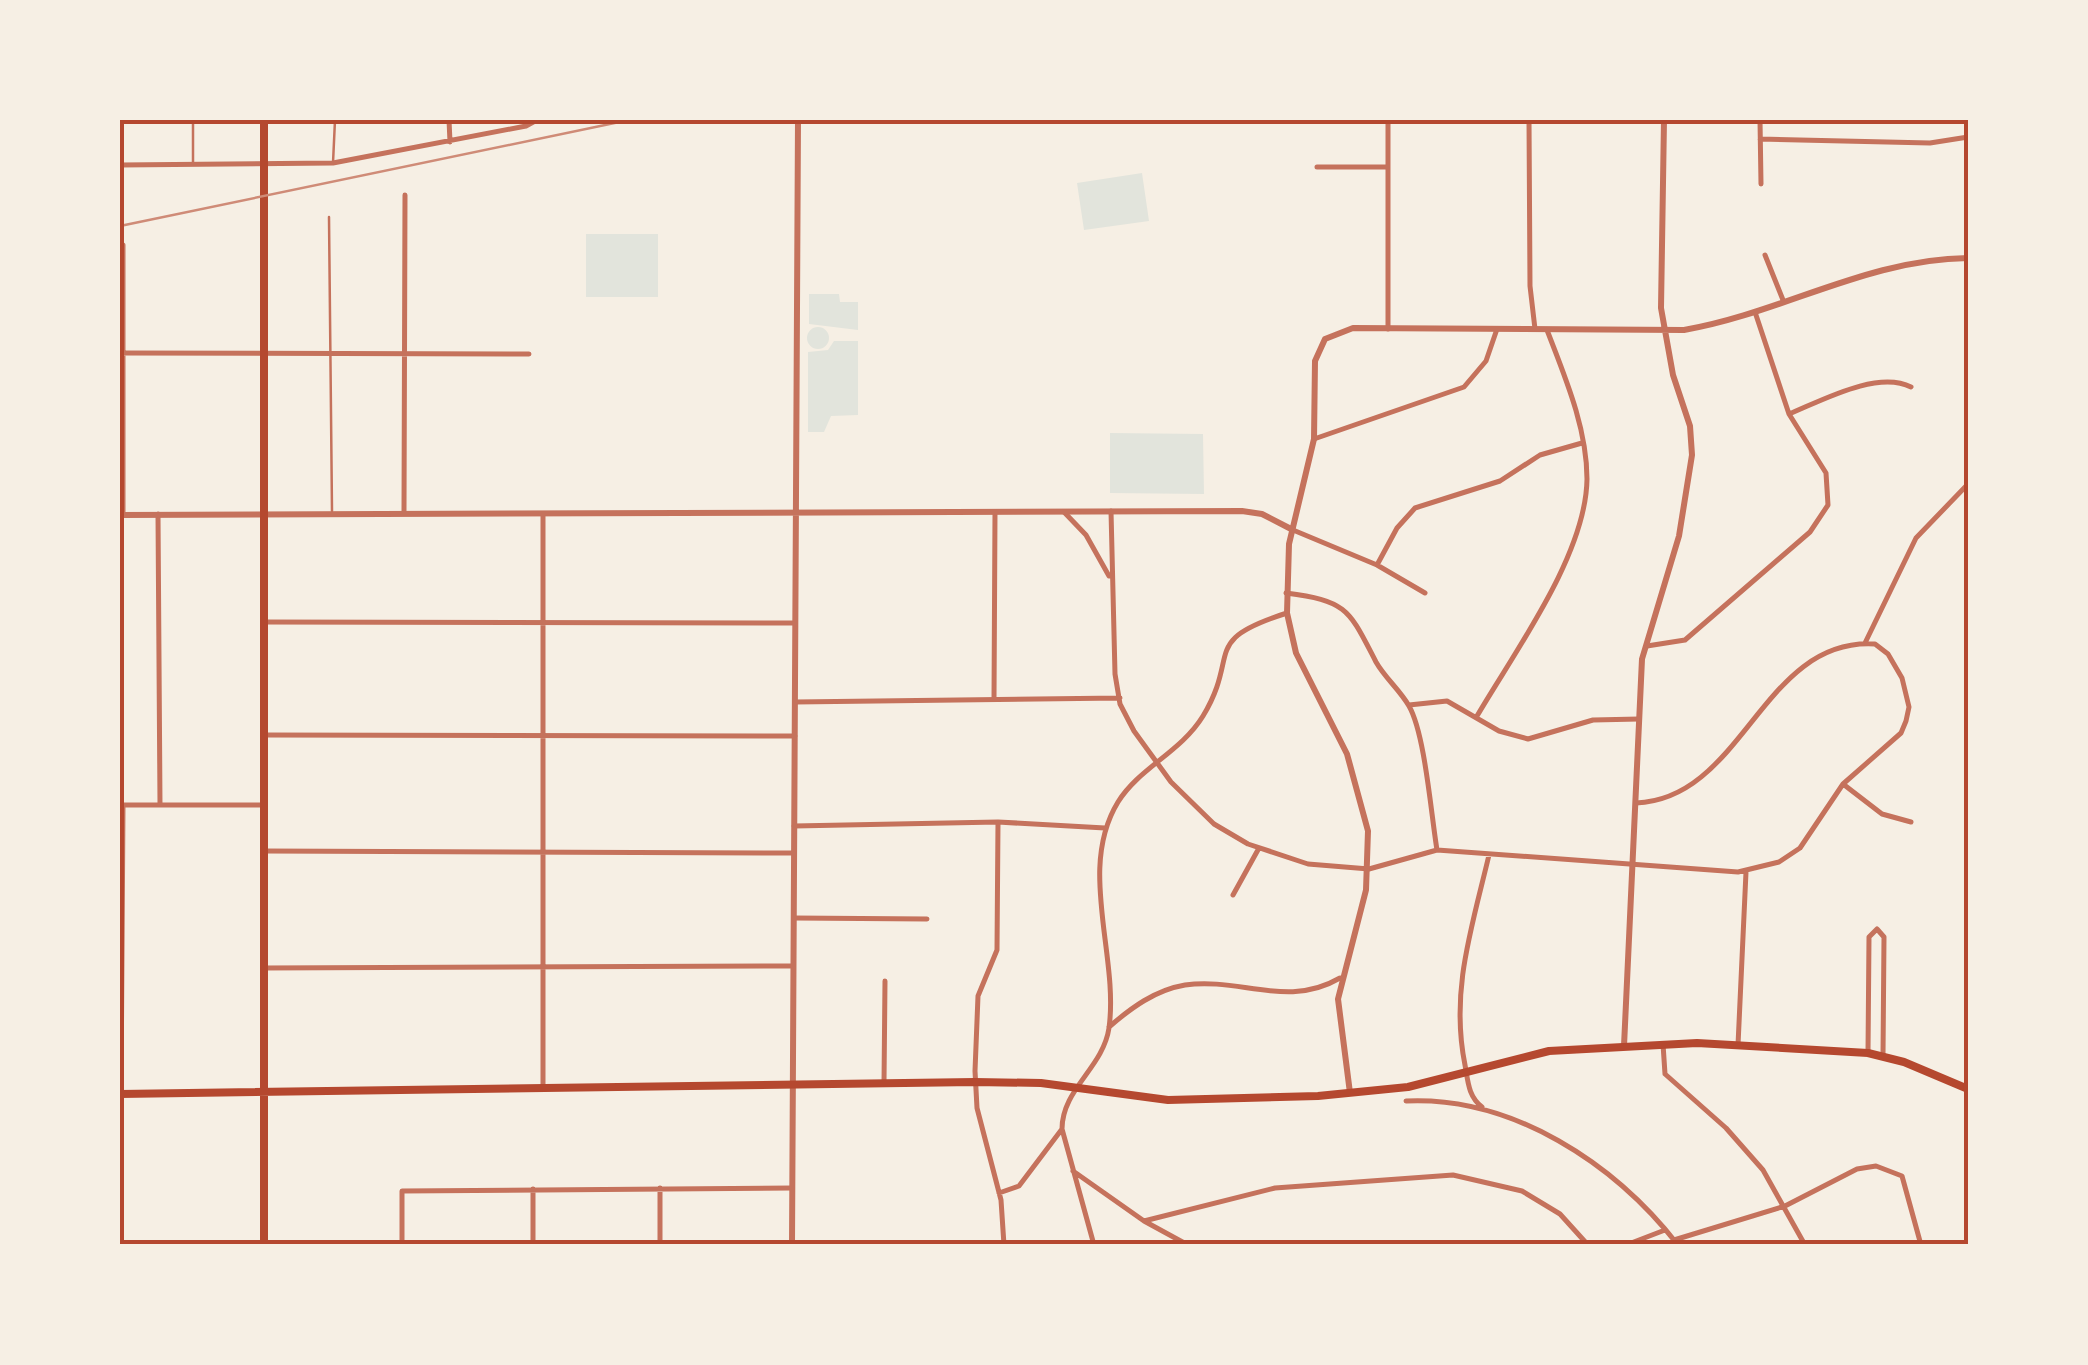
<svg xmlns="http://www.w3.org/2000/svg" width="2088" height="1365" font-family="'Source Sans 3',sans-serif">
	<rect width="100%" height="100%" fill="#f6efe4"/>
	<path fill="#e2e4dc" d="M1142 173 1149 221 1084 230 1077 183Z
		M586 234H658V297H586Z
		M809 294H839L840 302H858V330L809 324Z
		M807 338a11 11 0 1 1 22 0a11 11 0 1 1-22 0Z
		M834 341H858V415L831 416 824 432H808V352L828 350Z
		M1110 433 1203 434 1204 494 1110 493Z"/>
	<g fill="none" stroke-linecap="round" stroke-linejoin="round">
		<path stroke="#c5725c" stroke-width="2.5" d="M333 163 335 120
			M193 164V120
			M329 217 332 511"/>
		<path stroke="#c5725c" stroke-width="5" d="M449 120 450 142
			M1529 120 1530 286 1535 329
			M1760 120 1761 184
			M1760 139 1930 143 1968 137
			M120 165 333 163 526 126 537 120
			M121 165V120
			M1317 167H1388
			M123 245V515
			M1765 255 1783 300
			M1388 329V120
			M120 353 529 354
			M1789 414C1821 401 1877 370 1911 387
			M1314 439 1464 387 1486 361 1497 329
			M1111 511 1115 674 1120 704 1134 731 1171 782 1214 824 1248 844 1308 864 1369 869 1437 850 1738 872 1779 862 1800 848 1843 784 1901 733 1906 721 1909 707 1902 678 1888 654 1875 644C1762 637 1744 799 1636 803
			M404 512 405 195
			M1064 512 1086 535 1109 576
			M158 514 160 805
			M543 514V1085
			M1293 530 1377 565 1425 593
			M1377 565 1397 528 1415 508 1500 481 1540 455 1582 443
			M1286 593C1348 601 1349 610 1376 662 1385 678 1400 690 1409 706 1425 734 1431 814 1437 850
			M263 622 795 623
			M1865 643 1916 538 1968 484
			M1647 646 1685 640 1810 532 1828 505 1826 473 1789 414 1755 312
			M994 699 995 512
			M795 702 1120 698
			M1409 705 1447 701 1499 731 1528 739 1593 720 1639 719
			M1477 716C1515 651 1586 555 1587 479 1587 428 1565 377 1547 330
			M264 735 795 736
			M1843 784 1882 814 1911 822
			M123 805H264
			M998 822 997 950 978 996 975 1071 977 1108 1001 1200 1004 1245
			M794 826 998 822 1105 828
			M264 851 794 853
			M1233 895 1259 848
			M794 918 927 919
			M263 968 793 966
			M1109 1027C1131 1008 1155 990 1185 985 1240 977 1287 1009 1340 978
			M1663 1044 1665 1074 1726 1128 1763 1170 1805 1245
			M1738 1045 1746 872
			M1868 1053 1869 937 1877 929 1884 937 1883 1056
			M884 1083 885 981
			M1406 1101C1513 1096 1615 1164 1678 1245
			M1482 1107C1468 1096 1468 1081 1465 1065 1450 991 1472 927 1489 855
			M1073 1171 1144 1221 1188 1245
			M660 1188V1245
			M999 1193 1019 1186 1062 1129
			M1144 1221 1275 1188 1453 1175 1522 1191 1560 1214 1588 1245
			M120 1240 123 805
			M1674 1240 1785 1206 1857 1169 1876 1166 1902 1176 1921 1245
			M402 1245V1191L792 1188
			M533 1245V1189
			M1094 1245 1062 1129C1062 1089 1103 1068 1109 1028 1119 955 1077 869 1118 802 1139 768 1181 752 1203 716 1241 653 1199 641 1287 613
			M1626 1245 1665 1230"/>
		<path stroke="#c5725c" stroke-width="6" d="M120 515 1242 511 1262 514 1293 530
			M1624 1046 1642 659 1679 536 1692 455 1690 426 1673 375 1661 308 1664 120
			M1350 1093 1338 999 1366 890 1368 831 1347 754 1296 653 1287 613 1289 544 1314 439 1315 361 1325 339 1353 328 1684 330C1782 313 1867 259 1968 258
			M792 1245 798 120"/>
		<path stroke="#b5482f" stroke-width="8" d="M264 120V1245
			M120 1094 975 1082 1041 1083 1168 1100 1318 1096 1408 1087 1549 1051 1697 1043 1868 1053 1904 1062 1968 1089"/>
		<path stroke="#cf8b77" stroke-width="2.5" d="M120 226 629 120"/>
	</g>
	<rect width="2088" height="1365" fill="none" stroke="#f6efe4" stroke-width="245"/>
	<rect x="122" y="122" width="1844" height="1120" fill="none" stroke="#b5482f" stroke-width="4"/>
</svg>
